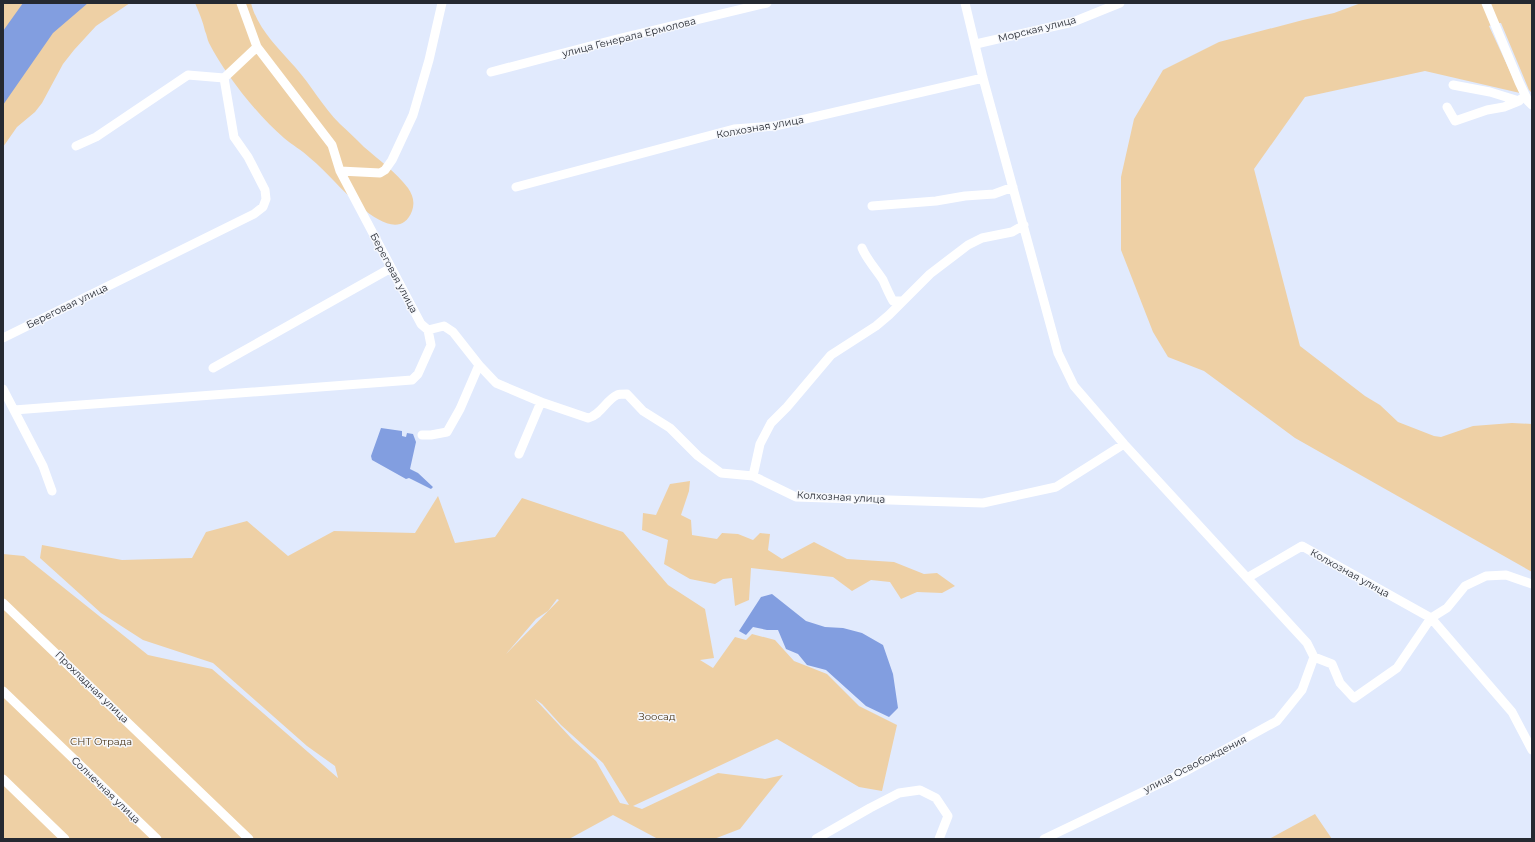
<svg xmlns="http://www.w3.org/2000/svg" width="1535" height="842" font-family="Montserrat,sans-serif">
	<rect width="100%" height="100%" fill="#e1eafd"/>
	<path fill="#eed0a5" fill-rule="evenodd" d="M3 3H130L96 26 74 50 63 64 42 103 35 112 17 127 3 147Z
		M195 3H251C257 28 278 48 295 67 311 85 323 107 340 124 348 131 356 139 364 147 379 160 396 172 408 188 413 195 415 203 412 211 397 250 348 195 334 181 326 173 319 165 310 158 302 150 292 145 284 138 257 115 225 74 209 43 207 39 207 35 205 31 203 22 199 12 195 3Z
		M1361 3H1532V93L1529 90 1501 23H1497L1489 26 1520 93 1425 71 1305 97 1254 169 1300 346 1365 396 1380 405 1398 422 1434 436 1441 437 1473 426 1512 423 1532 424V572L1295 438 1204 371 1168 357 1153 332 1121 250V177L1134 119 1163 70 1219 42 1303 20 1334 13Z
		M690 481 689 491 681 515 691 520 692 535 717 539 722 533 738 534 753 540 760 533 770 534 768 550 782 559 814 542 847 559 894 562 924 574 937 573 955 586 942 593 917 592 901 599 890 582 871 580 852 591 833 577 751 568 749 600 735 606 732 578 723 579 715 584 690 579 664 564 668 540 642 530 643 513 656 515 670 484Z
		M438 496 455 543 495 537 522 498 623 532 668 585 705 609 714 658 700 660 713 668 735 637 746 640 752 634 775 640 794 661 827 674 859 706 897 725 882 791 859 787 777 739 633 806 642 809 718 773 765 779 783 775 740 829 714 839H658L613 815 569 839H3V554L24 556 148 655 212 669 338 778 335 766 307 746 213 663 143 640 101 613 40 558 42 545 122 560 192 558 206 532 247 521 288 556 334 531 415 533ZM557 599 559 600 506 654 536 619 548 611ZM535 699 542 704 561 725 603 763 629 805 620 803 596 761 572 739Z
		M1315 814 1332 839H1269Z"/>
	<path fill="#829ee0" d="M23 3H88L53 33 3 105V31Z
		M381 428 402 431V436L406 437 407 433 413 434 416 442 410 469 418 473 433 487 431 489 409 478 406 479 372 460 371 456Z
		M772 594 806 621 825 627 843 628 862 633 883 645 893 674 898 708 889 717 866 706 826 670 807 665 798 654 786 649 778 630H767L753 627 746 635 739 631 761 597Z"/>
	<g fill="none" stroke-linecap="round" stroke-linejoin="round">
		<path stroke="#fff" stroke-width="9" d="M241 3 257 47 332 145 340 171 421 324 428 330 444 326 453 332 479 365 496 383 541 402 519 454
			M965 3 983 78 1058 353 1074 386 1124 444 1307 643 1314 657 1302 690 1277 721 1184 772 1044 839
			M1486 3 1519 82 1528 101 1532 105
			M976 44 1073 22 1120 3
			M491 72 617 39 767 3
			M1453 85 1490 92 1519 101 1521 99
			M1447 107 1455 121 1487 110 1504 107 1519 101
			M76 146 96 137 188 75 224 78 257 47
			M340 171 380 173 385 170 392 160 413 115 429 60 442 3
			M516 187 734 129 775 126 983 78
			M872 206 936 201 965 196 994 194 1013 187
			M862 248C867 260 876 269 883 280 886 287 889 294 893 301H902
			M3 338 254 214 263 207 266 199 265 190 248 157 234 137 224 78
			M213 368 391 268
			M3 389 43 466 52 491
			M541 402 588 418C601 415 606 400 617 395 619 394 624 394 627 394L643 411 670 428 698 456 721 473 753 476 796 497 983 503 1056 487 1124 444
			M14 410 412 380 418 374 431 345 428 330
			M422 435H431L447 432 460 409 479 365
			M753 476 760 444 771 423 787 407 831 355 876 326 889 315 930 274 968 245 982 238 1012 232 1024 225
			M1247 578 1302 546 1431 618 1447 608 1465 586 1486 576 1506 575 1532 584
			M3 603 249 839
			M1314 657 1332 664 1340 683 1354 698 1397 668 1431 618 1512 712 1532 750
			M3 691 157 839
			M3 779 65 839
			M816 839 870 808 899 793 920 790 936 798 948 816 939 839"/>
	</g>
	<g text-anchor="middle" dominant-baseline="central" stroke-width="3" stroke-linejoin="round" paint-order="stroke">
		<g font-size="10" fill="#252931" stroke="#f5f7fc">
			<text transform="translate(1037 29) rotate(-14)">Морская улица</text>
			<text transform="translate(629 37) rotate(-14)">улица Генерала Ермолова</text>
			<text transform="translate(760 127) rotate(-10)">Колхозная улица</text>
			<text transform="translate(394 273) rotate(62)">Береговая улица</text>
			<text transform="translate(67 306) rotate(-26)">Береговая улица</text>
			<text transform="translate(841 497) rotate(3)">Колхозная улица</text>
			<text transform="translate(1350 573) rotate(29)">Колхозная улица</text>
			<text transform="translate(92 687) rotate(44)">Прохладная улица</text>
			<text transform="translate(1195 764) rotate(-27)">улица Освобождения</text>
			<text transform="translate(106 790) rotate(44)">Солнечная улица</text>
		</g>
		<g font-size="10" fill="#483416" stroke="#f5f7fc">
			<text x="657" y="716">Зоосад</text>
			<text x="101" y="741">СНТ Отрада</text>
		</g>
	</g>
	<rect width="1535" height="842" fill="none" stroke="#252931" stroke-width="8"/>
</svg>
